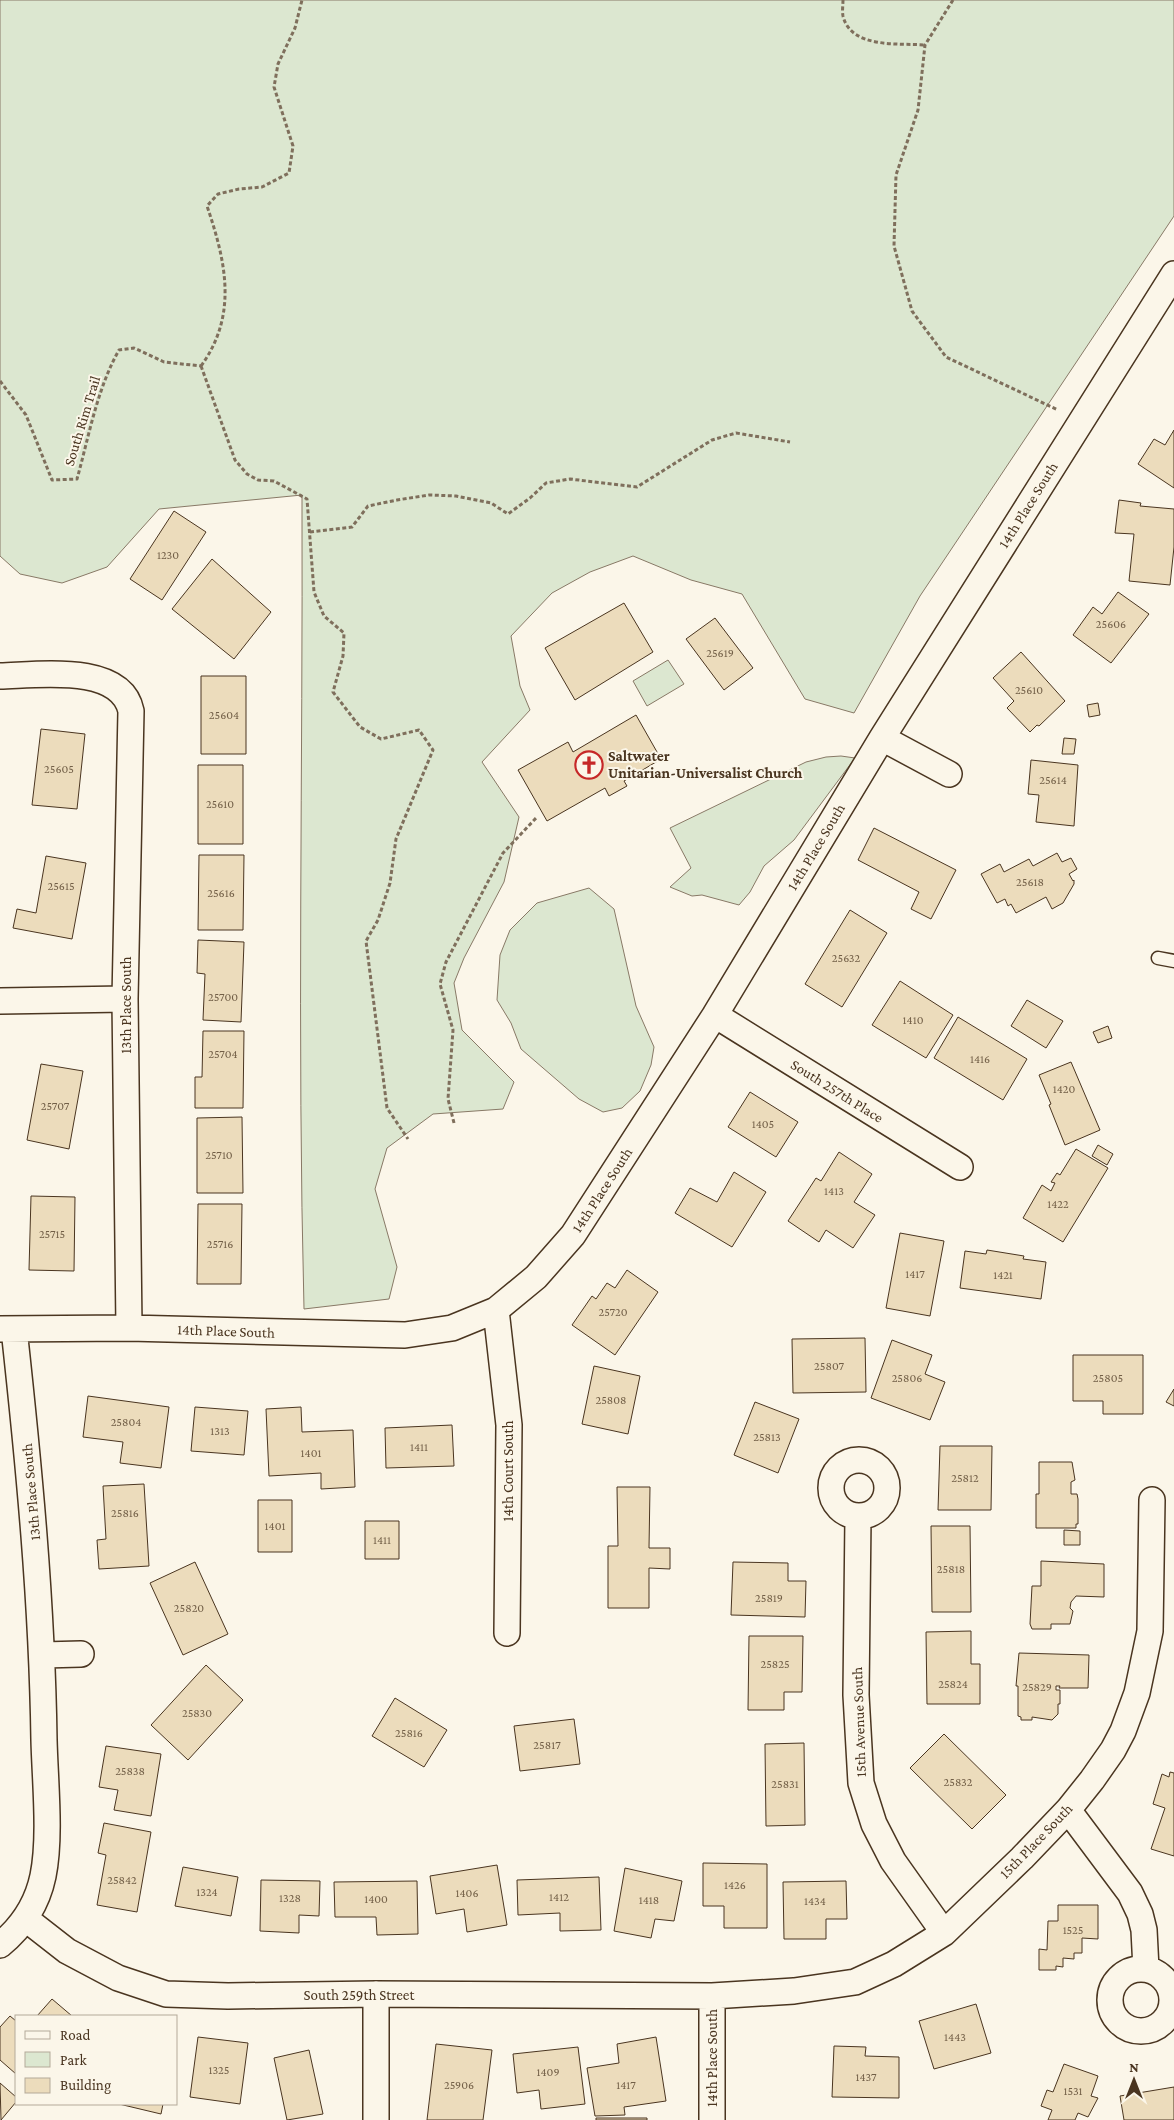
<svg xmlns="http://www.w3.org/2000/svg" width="1174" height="2120" font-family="'Crimson Pro',serif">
	<rect width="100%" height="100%" fill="#fbf6e9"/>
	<path fill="#dce7d0" stroke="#887966" d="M0 0H1174V216L920 596 854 713 805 699 742 594 691 580 633 556 590 572 552 593 511 636 520 686 530 710 482 762 519 817 504 882 464 958 454 983 462 1030 514 1082 503 1109 433 1114 387 1148 375 1189 397 1267 389 1299 304 1309C297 1038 303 766 302 495L159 509 107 567 62 583 20 574 0 556Z
		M668 660 684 684 647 706 633 681Z
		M841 756 855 758 794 840 764 866 750 892 739 905 702 895 692 896 670 887 691 868 670 828 806 762 826 757Z
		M589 888 614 909 636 1006 654 1047 651 1065 640 1091 622 1108 603 1112 579 1099 521 1049 511 1023 497 1000 500 955 510 930 537 903Z"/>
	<path fill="#ecdcbc" stroke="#4a3520" d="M1174 430V488L1138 464 1154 439 1165 445Z
		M1119 500 1141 503 1140 506 1174 509V547L1170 585 1129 581 1134 534 1115 533Z
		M174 511 206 532 162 600 130 579Z
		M212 559 271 612 234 659 172 609Z
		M1118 592 1149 614 1111 663 1073 635 1093 607 1102 614Z
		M624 603 653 652 575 700 545 648Z
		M715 618 753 668 724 690 686 639Z
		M1021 652 1065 701 1039 726 1037 725 1030 732 1007 708 1014 701 993 678Z
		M201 676H246V754H201Z
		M1098 703 1100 715 1089 717 1087 705Z
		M636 715 661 759 624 781 627 786 609 796 605 788 547 821 518 770 568 742 573 752Z
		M41 729 85 734 77 809 32 805Z
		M1064 738 1076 739 1074 754H1062Z
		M1031 760 1078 765 1074 826 1036 822 1039 795 1028 794Z
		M198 765H243V844H198Z
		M874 828 956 870 931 919 911 909 919 892 858 860Z
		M1057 853 1062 862 1071 858 1077 869 1069 874 1073 881 1074 880V884L1063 903 1052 909 1046 897 1016 913 1011 904 1008 906 1005 899 997 903 981 874 1000 864 1004 872 1029 859 1033 866Z
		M199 855H244L243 930H198Z
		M46 856 86 863 72 939 13 928 17 909 36 913Z
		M850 910 887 933 842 1007 805 984Z
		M198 940 244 942 241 1022 203 1020 205 974 197 973Z
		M900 981 953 1015 926 1058 872 1025Z
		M1027 1000 1063 1021 1046 1048 1011 1026Z
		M958 1017 1027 1059 1003 1100 934 1058Z
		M1108 1026 1112 1038 1098 1043 1093 1032Z
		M203 1031H244L243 1108H195V1077H202Z
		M1071 1062 1100 1130 1065 1145 1049 1105 1051 1104 1039 1075Z
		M41 1064 83 1071 69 1149 27 1140Z
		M750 1092 798 1122 776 1157 728 1127Z
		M242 1117 243 1193H197V1118Z
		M1098 1145 1113 1154 1107 1165 1092 1156Z
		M1076 1149 1108 1168 1063 1242 1023 1218 1042 1185 1051 1191 1055 1183 1051 1182 1057 1173 1060 1175Z
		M839 1152 872 1174 854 1202 875 1215 853 1248 826 1230 819 1242 788 1221 816 1178 821 1181Z
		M734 1172 766 1192 732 1247 675 1213 690 1188 717 1202Z
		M31 1196 75 1197 74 1271 29 1270Z
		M198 1204H242L241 1284H197Z
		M900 1233 944 1241 930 1316 886 1308Z
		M987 1250 1024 1256 1023 1259 1046 1262 1041 1299 960 1288 965 1251 986 1254Z
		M627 1270 658 1292 615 1355 572 1325 592 1296 596 1299 607 1283 615 1288Z
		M865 1338 866 1392 793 1393 792 1339Z
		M892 1340 932 1355 925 1374 945 1382 930 1420 871 1398Z
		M1073 1355H1143V1414H1103V1401H1073Z
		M594 1366 640 1376 628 1434 582 1424Z
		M1174 1389V1406L1166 1402Z
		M88 1396 169 1407 161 1468 120 1463 123 1442 83 1437Z
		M755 1402 799 1419 778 1473 734 1455Z
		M195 1407 248 1411 244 1455 191 1451Z
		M301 1407 302 1432 353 1430 355 1487 321 1489V1473L269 1476 266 1409Z
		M452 1425 454 1466 386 1468 385 1428Z
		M940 1446H992L991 1510H938Z
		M1039 1462H1072L1075 1480 1071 1482V1494H1077L1078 1499V1524H1076V1528H1036V1494H1039Z
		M144 1484 149 1566 99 1569 97 1540 106 1539 103 1486Z
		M617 1487H650L649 1548H670V1569L649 1568V1608H608V1546H618Z
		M258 1500H292V1552H258Z
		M365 1521H399V1559H365Z
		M931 1526H970L971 1612H932Z
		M1064 1530 1080 1531V1545H1064Z
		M1041 1561 1104 1564V1597L1076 1596 1071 1602 1070 1608 1073 1611 1070 1624H1051V1629H1032L1030 1624 1032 1586H1041Z
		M195 1562 228 1634 183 1655 150 1583Z
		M733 1562 788 1563V1581H806L805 1617 731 1615Z
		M971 1631V1664H980V1704H927L926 1632Z
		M749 1636H803L802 1692H784V1710H748Z
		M1019 1653 1089 1655 1088 1688H1059L1060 1686H1056V1690H1060V1704H1058V1714L1052 1720 1032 1717V1720H1021V1717L1018 1716V1686H1016Z
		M206 1665 243 1700 188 1760 151 1725Z
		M395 1698 447 1730 424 1767 372 1736Z
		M574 1719 580 1764 520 1771 514 1726Z
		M944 1734 1006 1795 972 1829 910 1768Z
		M804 1743 805 1825 766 1826 765 1744Z
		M106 1746 161 1754 151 1816 114 1810 118 1790 99 1787Z
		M1170 1772 1174 1773V1856L1151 1849 1165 1808 1153 1804 1162 1774 1169 1777Z
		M104 1823 151 1832 137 1912 97 1905 106 1855 98 1853Z
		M703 1863 767 1864V1928H724V1906H703Z
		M497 1865 507 1925 467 1932 464 1909 436 1914 430 1876Z
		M183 1867 238 1877 231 1916 175 1906Z
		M625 1868 682 1881 674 1921 655 1919 651 1938 614 1931Z
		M599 1877 601 1930 560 1931V1913L518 1915 517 1880Z
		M261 1880 320 1881 319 1916 299 1915V1933L260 1931Z
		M417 1881 418 1934 377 1935 376 1917H335L334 1882Z
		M846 1881 847 1919H826V1939H784L783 1882Z
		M1058 1905H1098V1939L1082 1938V1953H1074V1959L1063 1958V1967L1056 1966V1970H1039V1949L1047 1950 1048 1921H1058Z
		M52 1999 72 2016H37Z
		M976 2004 991 2053 934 2069 919 2021Z
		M10 2016 16 2021V2074L0 2060V2027Z
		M198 2037 248 2043 240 2104 190 2097Z
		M656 2037 666 2101 624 2107 625 2115 595 2116 587 2068 619 2063 617 2044Z
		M436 2044 492 2050 483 2120H427Z
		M834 2046 866 2047 865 2056 899 2057V2098L832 2097Z
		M578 2047 585 2104 541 2109 539 2090 517 2093 513 2054Z
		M309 2050 323 2114 287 2120 274 2058Z
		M1064 2064 1098 2076 1091 2096 1098 2098 1088 2117 1078 2113 1075 2120H1048L1052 2110 1041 2106 1047 2090 1053 2092Z
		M0 2083 16 2097V2102L1 2120Z
		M1174 2087V2120H1124L1120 2096Z
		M119 2104H163L161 2114Z
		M596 2118H647V2120H596Z"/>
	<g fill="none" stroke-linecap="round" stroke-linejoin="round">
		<g stroke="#4a3520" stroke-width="15">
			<path id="lane" d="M1158 958 1174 961"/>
		</g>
		<g stroke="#4a3520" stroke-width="28">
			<path id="street" d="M0 676C38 675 121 663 131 711L125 999 129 1328
				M882 738 949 774
				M0 1001 125 999
				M715 1015 960 1167
				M496 1310 509 1425 507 1633
				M0 1329 129 1328 405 1335 452 1328 496 1310 536 1277 573 1235 715 1015 882 738 1174 274
				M831 1488a28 28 0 1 1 56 0a28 28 0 1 1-56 0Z
				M858 1517 856 1695 861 1783 874 1824 893 1861 944 1933
				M43 1655 81 1654
				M1068 1810 1130 1893 1140 1914 1144 1930 1146 1969
				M26 1919 67 1951 118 1978 166 1994 228 1996 376 1994 712 1996 794 1991 855 1982 894 1964 944 1933 1022 1858 1068 1810 1092 1780 1113 1750 1123 1731 1137 1693 1150 1631 1152 1500
				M0 1945C22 1927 37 1905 43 1876 51 1837 45 1781 44 1740 42 1602 29 1466 14 1329
				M1110 2000a31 31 0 1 1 62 0a31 31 0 1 1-62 0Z
				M712 1996V2120
				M376 2120V1994"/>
		</g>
		<path stroke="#7f6f5c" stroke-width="3" stroke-dasharray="4 2.5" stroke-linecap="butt" d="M843 0C843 5 842 11 843 16 851 49 899 43 925 45
			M953 0 925 45 918 110 896 175 894 246 912 311 946 357 1058 410
			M201 366 235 460 247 474 258 480 274 481 307 499 314 592 324 616 344 633 343 656 333 692 360 727 381 739 419 730 433 750 396 839 390 883 378 920 366 941 387 1108 408 1139
			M201 366C238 315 226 262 207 206L218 194 239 189 262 187 289 173 293 146 274 87 278 64 295 28 302 0
			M0 381 26 415 52 480 77 479C89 436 97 389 119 350L134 348 164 362 201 366
			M310 532 352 527 368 506 397 500 429 495 456 496 491 503 508 514 530 498 546 483 570 479 637 487 712 440 736 433 790 442
			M454 1123 448 1099 453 1030 440 984 446 962 503 853 537 817"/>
		<use href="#lane" stroke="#fbf6e9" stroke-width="12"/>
		<use href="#street" stroke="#fbf6e9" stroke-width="25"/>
	</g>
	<defs>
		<g id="church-ring" transform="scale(1.4375)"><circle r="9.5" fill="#fbf6e9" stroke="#c62828" stroke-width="1.5"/><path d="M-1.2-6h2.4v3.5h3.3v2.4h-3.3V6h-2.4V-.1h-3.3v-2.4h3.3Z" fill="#c62828"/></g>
	</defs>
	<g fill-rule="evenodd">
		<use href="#church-ring" x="589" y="765"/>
	</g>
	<g text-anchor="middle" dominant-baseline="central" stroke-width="4" stroke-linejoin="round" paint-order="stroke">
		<g font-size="12" fill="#725f47">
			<text x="168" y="555">1230</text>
			<text x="1111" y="624">25606</text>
			<text x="720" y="653">25619</text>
			<text x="1029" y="690">25610</text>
			<text x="224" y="715">25604</text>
			<text x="59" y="769">25605</text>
			<text x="1053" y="780">25614</text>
			<text x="220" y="804">25610</text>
			<text x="1030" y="882">25618</text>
			<text x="61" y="886">25615</text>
			<text x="221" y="893">25616</text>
			<text x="846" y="958">25632</text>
			<text x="223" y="997">25700</text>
			<text x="913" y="1020">1410</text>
			<text x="223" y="1054">25704</text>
			<text x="980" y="1059">1416</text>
			<text x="1064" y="1089">1420</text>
			<text x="55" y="1106">25707</text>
			<text x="763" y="1124">1405</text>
			<text x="219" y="1155">25710</text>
			<text x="834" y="1191">1413</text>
			<text x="1058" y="1204">1422</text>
			<text x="52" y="1234">25715</text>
			<text x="220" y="1244">25716</text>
			<text x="915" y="1274">1417</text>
			<text x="1003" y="1275">1421</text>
			<text x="613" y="1312">25720</text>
			<text x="829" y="1366">25807</text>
			<text x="907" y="1378">25806</text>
			<text x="1108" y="1378">25805</text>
			<text x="611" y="1400">25808</text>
			<text x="126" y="1422">25804</text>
			<text x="220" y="1431">1313</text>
			<text x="767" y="1437">25813</text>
			<text x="419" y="1447">1411</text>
			<text x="311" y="1453">1401</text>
			<text x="965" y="1478">25812</text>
			<text x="125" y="1513">25816</text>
			<text x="275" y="1526">1401</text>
			<text x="382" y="1540">1411</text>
			<text x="951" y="1569">25818</text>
			<text x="769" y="1598">25819</text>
			<text x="189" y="1608">25820</text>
			<text x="775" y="1664">25825</text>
			<text x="953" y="1684">25824</text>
			<text x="1037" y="1687">25829</text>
			<text x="197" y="1713">25830</text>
			<text x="409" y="1733">25816</text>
			<text x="547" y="1745">25817</text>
			<text x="130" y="1771">25838</text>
			<text x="958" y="1782">25832</text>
			<text x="785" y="1784">25831</text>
			<text x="122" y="1880">25842</text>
			<text x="735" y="1885">1426</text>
			<text x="207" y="1892">1324</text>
			<text x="467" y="1893">1406</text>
			<text x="559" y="1897">1412</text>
			<text x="290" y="1898">1328</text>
			<text x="376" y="1899">1400</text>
			<text x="649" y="1900">1418</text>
			<text x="815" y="1901">1434</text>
			<text x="1073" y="1930">1525</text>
			<text x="955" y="2037">1443</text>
			<text x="219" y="2070">1325</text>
			<text x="548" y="2072">1409</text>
			<text x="866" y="2077">1437</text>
			<text x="459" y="2085">25906</text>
			<text x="626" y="2085">1417</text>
			<text x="1073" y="2091">1531</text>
		</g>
		<g font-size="15" fill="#4a3520" stroke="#fbf6e9">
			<text transform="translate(82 421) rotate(-73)">South Rim Trail</text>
			<text transform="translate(1028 505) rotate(-58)">14th Place South</text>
			<text transform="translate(816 847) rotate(-59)">14th Place South</text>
			<text transform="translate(126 1005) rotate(-90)">13th Place South</text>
			<text transform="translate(837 1091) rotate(32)">South 257th Place</text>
			<text transform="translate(602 1190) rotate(-57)">14th Place South</text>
			<text transform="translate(226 1331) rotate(2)">14th Place South</text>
			<text transform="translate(508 1471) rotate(-90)">14th Court South</text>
			<text transform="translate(31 1492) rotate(-95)">13th Place South</text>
			<text transform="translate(859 1722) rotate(-92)">15th Avenue South</text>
			<text transform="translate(1036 1841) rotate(-46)">15th Place South</text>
			<text x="359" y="1995">South 259th Street</text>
			<text transform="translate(712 2058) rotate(-90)">14th Place South</text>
		</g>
		<g font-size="15" font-weight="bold" fill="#4a3520" stroke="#fbf6e9" text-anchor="start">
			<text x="608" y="756">Saltwater<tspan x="608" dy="17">Unitarian-Universalist Church</tspan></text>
		</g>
	</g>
	<rect x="15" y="2015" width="162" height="90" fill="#fbf6e9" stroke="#b4a999"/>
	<rect x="25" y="2031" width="25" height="8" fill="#fbf6e9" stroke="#b4a999"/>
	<text x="60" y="2040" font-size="15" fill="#4a3520">Road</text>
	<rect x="25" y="2052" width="25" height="15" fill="#dce7d0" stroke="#b4a999"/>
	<text x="60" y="2065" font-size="15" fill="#4a3520">Park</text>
	<rect x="25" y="2078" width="25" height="15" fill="#ecdcbc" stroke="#b4a999"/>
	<text x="60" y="2090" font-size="15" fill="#4a3520">Building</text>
	<g transform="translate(1134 2080)" stroke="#fbf6e9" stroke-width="4" paint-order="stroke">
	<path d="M0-4L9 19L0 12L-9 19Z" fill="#4a3520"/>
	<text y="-8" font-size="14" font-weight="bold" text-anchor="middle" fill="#4a3520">N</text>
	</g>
</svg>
